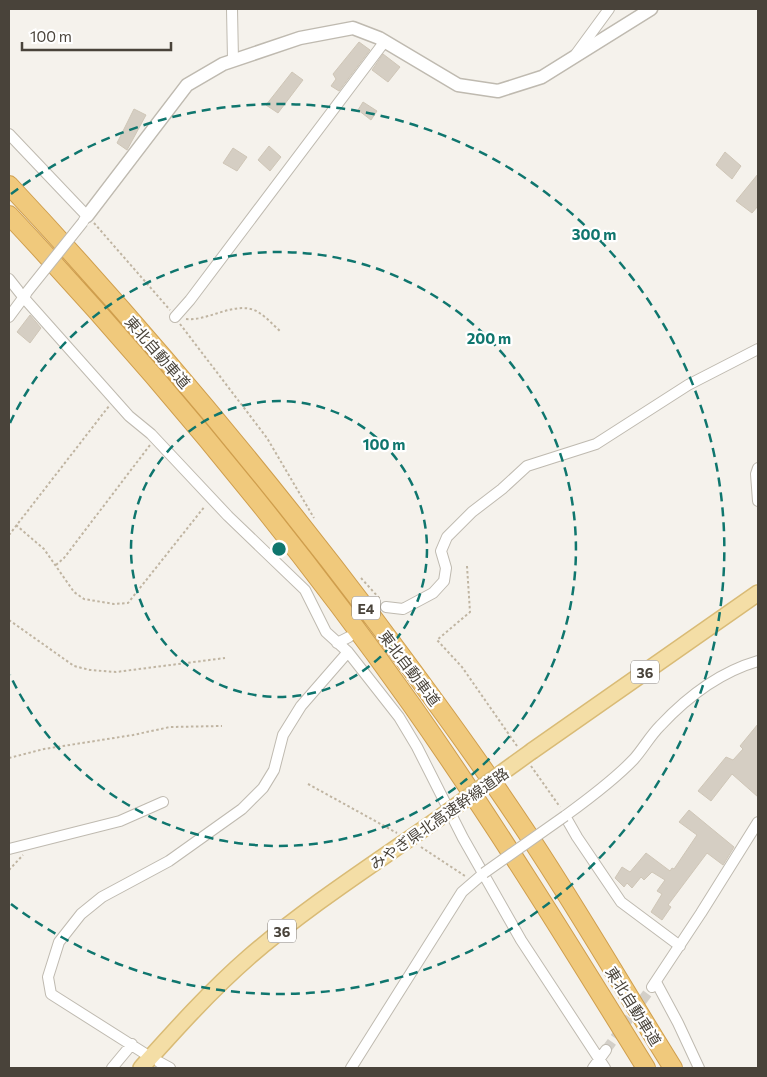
<svg xmlns="http://www.w3.org/2000/svg" width="767" height="1077" font-family="Commissioner,'Noto Sans JP',sans-serif">
	<rect width="100%" height="100%" fill="#f5f2ec"/>
	<path fill="#d5cec3" stroke="#cfc6b7" d="M359 42 370 50 339 91 331 86 336 79 333 74Z
		M383 54 400 67 388 82 372 70Z
		M292 72 303 80 278 113 266 105Z
		M363 102 377 111 371 120 358 110Z
		M134 109 146 115 127 150 117 143Z
		M269 146 281 157 270 171 258 160Z
		M233 148 247 157 237 171 223 163Z
		M725 152 741 166 732 179 716 165Z
		M758 174V206L752 213 736 201Z
		M30 315 41 328 30 343 17 332Z
		M758 724V797L732 774 711 801 698 791 726 757 733 760 743 749 740 746Z
		M689 810 734 847 723 865 707 853 668 905 671 907 662 920 651 912 662 894 657 891 665 880 652 872 644 880 641 877 632 888 627 883 624 887 615 878 622 867 630 872 646 853 670 871 672 868 674 869 697 835 679 822Z"/>
	<g fill="none" stroke-linecap="round" stroke-linejoin="round">
		<path stroke="#d3cfc8" stroke-width="10" stroke-dasharray="10 5" stroke-linecap="butt" d="M606 1050 652 987"/>
		<g stroke="#bfbab0" stroke-width="12">
			<path id="minor" d="M232 9 233 60
				M576 54 609 9
				M9 134 87 216 84 220
				M9 279 24 298 129 416 151 434 228 516 305 590 326 632 348 652 399 717 417 747 463 838 521 940 605 1068
				M9 317 26 294
				M175 317 190 300 385 41
				M758 468 756 474 758 501
				M386 607 403 609 433 593 444 581 446 568 441 551 447 537 472 512 502 489 527 466 596 444 688 385 758 349
				M337 643 349 637
				M9 849 120 821 163 802
				M680 946 621 902 577 837 565 816C587 800 615 779 634 759 643 749 650 736 660 726 687 697 720 672 758 661
				M656 982 678 1023 699 1068
				M652 987 701 913 758 822
				M144 1053 51 994 48 977 59 942 81 914 102 897 169 861 242 809 263 788 274 770 283 735 301 706 348 652
				M159 1062 170 1068
				M112 1068 132 1044
				M351 1068 462 892 484 873
				M593 1068 606 1050"/>
		</g>
		<g stroke="#bfbab0" stroke-width="15">
			<path id="tertiary" d="M87 216 187 85 223 64 300 38 353 28 379 38 458 85 498 91 542 77 651 9"/>
		</g>
		<g stroke="#d9bb76" stroke-width="18">
			<path id="primary" d="M532 751 758 593
				M141 1068C176 1029 210 991 249 957 309 905 377 862 442 816"/>
		</g>
		<g stroke="#cf9e4d" stroke-width="20">
			<path id="motorway" d="M9 185C138 323 260 468 374 619 425 687 476 756 523 827 576 906 623 988 673 1068
				M9 215C153 369 289 532 411 704 494 822 570 945 646 1068"/>
		</g>
		<path stroke="#c0b5a2" stroke-width="2" stroke-dasharray="2.5 2.5" stroke-linecap="butt" d="M94 223 170 310
			M186 319C208 321 229 304 251 309 261 311 273 325 281 332
			M180 324 267 438 314 518
			M16 525 44 549 74 592 84 599 114 604 128 603 205 506
			M9 535 109 406
			M56 565 64 558 150 445
			M467 566 470 612 437 640 462 667 517 746
			M361 578 380 599
			M9 620 74 666 90 670 116 672 225 658
			M9 758 44 749 133 735 170 727 222 726
			M531 766 560 807
			M308 784 397 833
			M421 847 465 876
			M9 870 23 855"/>
		<use href="#minor" stroke="#fff" stroke-width="10"/>
		<use href="#tertiary" stroke="#fff" stroke-width="12"/>
		<use href="#primary" stroke="#f4dea6" stroke-width="15"/>
		<use href="#motorway" stroke="#f0c97c" stroke-width="18"/>
		<g stroke="#bfbab0" stroke-width="12" stroke-linecap="butt">
			<path id="minor-bridge" d="M27 292 83 222
				M484 873 565 816"/>
		</g>
		<g stroke="#d9bb76" stroke-width="18" stroke-linecap="butt">
			<path id="primary-bridge" d="M442 816 532 751"/>
		</g>
		<use href="#minor-bridge" stroke="#fff" stroke-width="10"/>
		<use href="#primary-bridge" stroke="#f4dea6" stroke-width="15"/>
	</g>
	<g fill="none" stroke="#0f766e" stroke-width="2.5" stroke-dasharray="9 6">
		<circle cx="279" cy="549" r="148"/>
		<path d="M10 423A297 297 0 1 1 10 675"/>
		<path d="M11 194A445 445 0 1 1 11 904"/>
	</g>
	<g text-anchor="middle" dominant-baseline="central" stroke-width="4.5" stroke-linejoin="round" paint-order="stroke">
		<g fill="#fff" stroke="#807b75" stroke-width="1">
			<rect x="352" y="596.5" width="28" height="23" rx="4"/>
			<rect x="631" y="660.5" width="28" height="23" rx="4"/>
			<rect x="268" y="919.5" width="28" height="23" rx="4"/>
		</g>
		<g font-size="14" font-weight="bold" fill="#49433a">
			<text x="366" y="608">E4</text>
			<text x="645" y="672">36</text>
			<text x="282" y="931">36</text>
		</g>
		<g font-size="15" fill="#49433a" stroke="#fff">
			<text transform="translate(158 352) rotate(49)">東北自動車道</text>
			<text transform="translate(410 668) rotate(53)">東北自動車道</text>
			<text transform="translate(439 818) rotate(-35)">みやぎ県北高速幹線道路</text>
			<text transform="translate(634 1006) rotate(58)">東北自動車道</text>
		</g>
	</g>
	<circle cx="279" cy="549" r="8" fill="#0f766e" stroke="#fff" stroke-width="2.5"/>
	<g font-size="15" text-anchor="middle" font-weight="bold" fill="#0f766e" stroke="#fff" stroke-width="4.5" stroke-linejoin="round" paint-order="stroke">
		<text x="594" y="240">300 m</text>
		<text x="489" y="344">200 m</text>
		<text x="384" y="450">100 m</text>
	</g>
	<rect width="767" height="1077" fill="none" stroke="#49433a" stroke-width="20"/>
	<path d="M22 42v8h149v-8" fill="none" stroke="#49433a" stroke-width="2.5"/>
	<text x="30" y="42" font-size="15" fill="#49433a" stroke="#ffffff" stroke-width="4" paint-order="stroke">100 m</text>
</svg>
